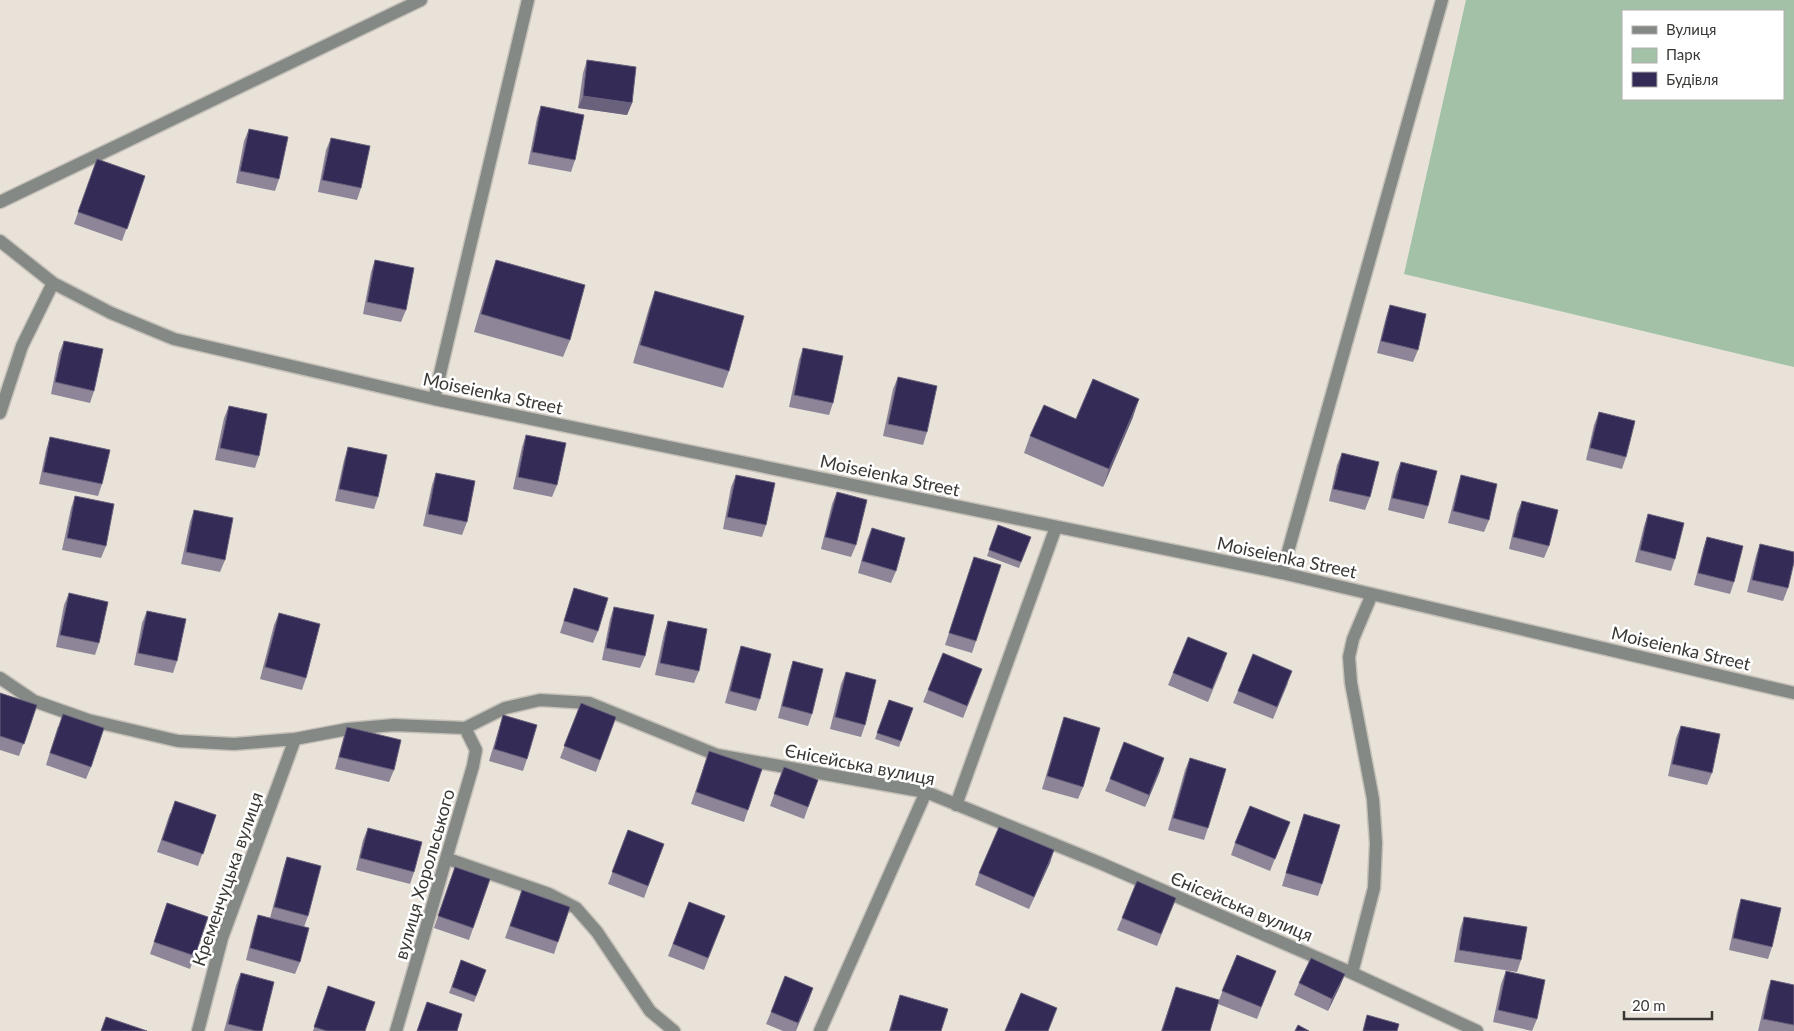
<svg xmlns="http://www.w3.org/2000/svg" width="1794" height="1031" font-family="Lato,sans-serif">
	<rect width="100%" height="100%" fill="#e8e2d9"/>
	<path fill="#a2c1a7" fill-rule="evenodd" d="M1466 0H1794V367L1404 274ZM1623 11H1783V99H1623Z"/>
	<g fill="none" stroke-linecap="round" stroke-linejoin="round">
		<g stroke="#c5c0b8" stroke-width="15">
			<path id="minor" d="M0 202 421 0
				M0 241 53 283 111 313 174 339 434 399 1282 573 1794 693
				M434 399 528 0
				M0 413 22 346 53 283
				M1282 573 1442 0
				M0 678 34 701 88 720 178 741 234 744 295 739 348 729 394 725 465 728 505 708 540 700 589 703 717 755 926 792 1100 863 1352 973 1477 1031
				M956 805 1056 527
				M448 859 549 894 576 908 597 932 650 1011 674 1031
				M1352 973 1374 888 1376 843 1373 799 1351 683 1349 657 1353 639 1372 594
				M198 1031 222 938 295 739
				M396 1031 473 766 476 750 465 728
				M820 1031 926 792"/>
		</g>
		<use href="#minor" stroke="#848986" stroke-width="12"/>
	</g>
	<path fill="#8e8698" d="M587 60 632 103 627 115 578 108 583 73Z
		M541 106 575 160 571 172 528 164 537 118Z
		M249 129 279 179 275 191 236 183 244 141Z
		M331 138 361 188 357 200 318 192 326 150Z
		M97 159 145 176 122 241 74 224Z
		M375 260 406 310 401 322 363 314 371 272Z
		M496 260 570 340 563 357 474 332 490 277Z
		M655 291 729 371 723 388 633 363 649 308Z
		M1390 305 1418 350 1413 362 1377 353 1386 317Z
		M64 341 94 391 90 403 51 394 59 353Z
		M803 348 833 403 829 415 789 407 799 360Z
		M898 377 927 432 923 445 883 436 893 389Z
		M229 406 259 456 255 468 215 460 224 418Z
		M1599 412 1626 457 1622 469 1586 460 1594 425Z
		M1133 417 1103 487 1024 453 1030 436 1076 419Z
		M526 435 557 485 552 497 513 489 522 447Z
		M50 437 102 484 98 496 39 484 46 450Z
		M348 447 378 497 374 509 335 501 344 460Z
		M1342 453 1370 497 1365 510 1329 501 1337 465Z
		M1401 462 1428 506 1424 519 1388 510 1396 474Z
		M436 473 467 522 462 535 423 526 432 485Z
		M736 475 766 525 762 537 723 529 731 487Z
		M1461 475 1489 520 1484 532 1448 523 1457 488Z
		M837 492 856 545 851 557 821 549 832 504Z
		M75 496 106 546 101 558 62 550 71 508Z
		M1522 501 1549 546 1544 558 1509 549 1517 513Z
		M194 510 225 560 220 572 181 564 190 522Z
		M1648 514 1675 559 1671 571 1635 562 1644 526Z
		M998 525 1031 537 1019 568 987 556Z
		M872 528 896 571 891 583 858 573 867 540Z
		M1707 537 1734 582 1730 594 1694 585 1703 549Z
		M1760 544 1788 588 1783 601 1747 592 1756 556Z
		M974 557 976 641 972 653 945 645Z
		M574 588 598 631 593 643 560 633Z
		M69 593 99 643 95 655 56 647 64 605Z
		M614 607 645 656 640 668 602 660 610 619Z
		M147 611 177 661 173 673 134 665 142 623Z
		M279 613 306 678 302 690 260 679 274 625Z
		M668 621 699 671 694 683 655 675 664 633Z
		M741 646 760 699 756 711 725 703 737 658Z
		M793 661 812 714 808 726 778 718 789 673Z
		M1223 665 1208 702 1168 685 1173 673Z
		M846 672 865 725 861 737 830 729 841 684Z
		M978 681 963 718 923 702 928 690Z
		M1288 683 1273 719 1233 703 1238 691Z
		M0 693 37 705 19 756 0 750Z
		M889 700 913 708 899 747 875 739Z
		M581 703 616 717 596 772 560 758Z
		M503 715 527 759 523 771 489 761 499 728Z
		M1064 717 1083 787 1078 799 1042 789 1060 729Z
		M58 726 91 767 86 779 46 765Z
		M1681 726 1712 773 1707 785 1668 776 1676 738Z
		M347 727 394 770 389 782 335 769 343 739Z
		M1190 758 1208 828 1204 840 1168 830 1185 770Z
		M705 763 748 810 744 822 691 804Z
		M784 767 818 780 804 819 770 806Z
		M1160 771 1145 807 1105 791 1110 779Z
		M170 813 216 815 198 866 157 852Z
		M1304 814 1322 884 1318 896 1282 886 1300 826Z
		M368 828 414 872 410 884 356 870 363 840Z
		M628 830 664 844 644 898 608 884Z
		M1285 834 1270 871 1231 855 1235 843Z
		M1054 850 1029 909 975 885 979 873Z
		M287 857 308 916 304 927 300 962 295 974 246 960 254 927 258 915 270 918 283 869Z
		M455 867 490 879 469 940 434 928Z
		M522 890 558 942 554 954 505 938Z
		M1176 898 1157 946 1117 930 1122 918Z
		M1741 899 1772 947 1768 959 1729 950 1737 912Z
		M689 902 725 916 704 970 668 956Z
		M167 903 208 917 190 969 150 954Z
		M1464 917 1521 960 1517 972 1454 962 1460 929Z
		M1237 955 1276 971 1257 1019 1218 1004 1210 1031H1161L1176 987 1219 1000Z
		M461 960 486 970 474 1002 449 993Z
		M1506 971 1537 1019 1532 1031 1493 1022 1501 984Z
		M241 973 262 1031H224L236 985Z
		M1345 974 1340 986 1328 1011 1294 995 1299 983Z
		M1771 980 1794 985V1031H1758L1767 992Z
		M328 986 365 1031H313Z
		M900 995 941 1031H889L896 1007Z
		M809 1000 796 1031H783L766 1024 771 1012Z"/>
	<path fill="#6a627d" d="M583 96 632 103 627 115 578 108Z
		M1139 399 1133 417 1103 487 1109 469Z
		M1164 758 1160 771 1145 807 1149 795Z
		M1054 850 1050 863 1029 909 1034 897Z
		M1345 974 1340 986 1328 1011 1332 999Z
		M813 988 809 1000 795 1031 798 1023Z"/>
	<path fill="#342b56" stroke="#6a627d" d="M587 60 636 67 632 103 583 96Z
		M541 106 584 115 575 160 532 152Z
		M249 129 288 137 279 179 240 171Z
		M331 138 370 146 361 188 322 180Z
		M97 159 145 176 127 229 78 212Z
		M375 260 414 268 406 310 367 302Z
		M496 260 585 285 570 340 481 314Z
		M655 291 744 316 729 371 640 345Z
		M1390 305 1426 314 1418 350 1381 341Z
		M64 341 103 349 94 391 55 382Z
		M803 348 843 356 833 403 794 395Z
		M898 377 937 386 927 432 888 424Z
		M1093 379 1139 399 1109 469 1030 436 1044 405 1076 419Z
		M229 406 267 414 259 456 220 448Z
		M1599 412 1635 421 1626 457 1590 448Z
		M526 435 566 443 557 485 518 477Z
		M50 437 110 450 102 484 43 472Z
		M348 447 387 455 378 497 339 489Z
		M1342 453 1379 462 1370 497 1333 489Z
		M1401 462 1437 471 1428 506 1392 498Z
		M436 473 475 481 467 522 428 514Z
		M736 475 775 483 766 525 727 517Z
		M1461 475 1497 484 1489 520 1453 511Z
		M837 492 867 500 856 545 825 537Z
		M75 496 114 504 106 546 67 538Z
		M1522 501 1558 510 1549 546 1513 537Z
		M194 510 233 518 225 560 186 552Z
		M1648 514 1684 523 1675 559 1640 550Z
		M998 525 1031 537 1021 562 989 550Z
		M872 528 905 538 896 571 862 561Z
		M1707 537 1743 546 1734 582 1698 573Z
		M1760 544 1794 552V562L1788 588 1752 580Z
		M974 557 1001 565 976 641 949 633Z
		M574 588 608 598 598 631 564 621Z
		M69 593 108 602 99 643 60 635Z
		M614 607 654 615 645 656 606 648Z
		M147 611 186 619 177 661 138 653Z
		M279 613 320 624 306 678 265 667Z
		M668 621 707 629 699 671 660 663Z
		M1188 637 1227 653 1212 689 1173 673Z
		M741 646 771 654 760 699 730 691Z
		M943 653 982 669 967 706 928 690Z
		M1253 654 1292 671 1277 707 1238 691Z
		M793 661 823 669 812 714 782 706Z
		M846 672 876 680 865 725 835 717Z
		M0 693 37 705 24 744 0 736Z
		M889 700 913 708 901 741 877 733Z
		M581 703 616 717 600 760 564 746Z
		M63 714 104 728 91 767 50 753Z
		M503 715 537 725 527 759 494 749Z
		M1064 717 1100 728 1083 787 1047 776Z
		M1681 726 1720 734 1712 773 1672 764Z
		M347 727 401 740 394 770 339 757Z
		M1124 742 1164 758 1149 795 1110 779Z
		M709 751 762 769 748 810 696 792Z
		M1190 758 1226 769 1208 828 1173 818Z
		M784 767 818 780 808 807 774 794Z
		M175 801 216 815 203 854 162 840Z
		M1250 806 1290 822 1275 859 1235 843Z
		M1304 814 1340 825 1322 884 1286 873Z
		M999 827 1054 850 1034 897 979 873Z
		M368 828 422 842 414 872 360 858Z
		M628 830 664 844 648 886 612 872Z
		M287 857 321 866 308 916 274 907Z
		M455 867 490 879 473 928 438 916Z
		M1137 881 1176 898 1161 934 1122 918Z
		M522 890 570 907 558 942 510 926Z
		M1741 899 1781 908 1772 947 1733 938Z
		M689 902 725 916 708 958 673 944Z
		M167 903 208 917 195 956 154 942Z
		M258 915 309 928 300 962 250 948Z
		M1464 917 1527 927 1521 960 1459 950Z
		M1237 955 1276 971 1261 1007 1222 991Z
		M1311 958 1345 974 1332 999 1299 983Z
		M461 960 486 970 476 996 452 987Z
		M1506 971 1545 980 1537 1019 1498 1010Z
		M241 973 274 982 262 1031H256L228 1024Z
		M785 976 813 988 798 1023 771 1012Z
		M1771 980 1794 985V1025L1763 1019Z
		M328 986 375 1002 365 1031H327L314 1027Z
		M1176 987 1219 1000 1210 1031H1162Z
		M1021 993 1057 1008 1048 1031H1005Z
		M900 995 948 1009 941 1031H890Z
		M427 1002 462 1014 457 1031H417Z
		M1367 1015 1399 1024 1397 1031H1363Z
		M106 1017 147 1031H101Z
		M1298 1025 1309 1031H1295Z"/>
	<g text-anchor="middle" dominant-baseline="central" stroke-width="5" stroke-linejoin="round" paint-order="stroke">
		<g font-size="18" fill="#3a3834" stroke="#fff">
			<text transform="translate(493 393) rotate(12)">Moiseienka Street</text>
			<text transform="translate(890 475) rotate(12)">Moiseienka Street</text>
			<text transform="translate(1287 557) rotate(12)">Moiseienka Street</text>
			<text transform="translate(1681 648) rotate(13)">Moiseienka Street</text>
			<text transform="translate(860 764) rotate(11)">Єнісейська вулиця</text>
			<text transform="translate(424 874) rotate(-74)">вулиця Хорольського</text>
			<text transform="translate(227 879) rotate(-71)">Кременчуцька вулиця</text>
			<text transform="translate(1242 906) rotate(23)">Єнісейська вулиця</text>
		</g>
	</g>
	<rect x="1622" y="10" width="162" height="90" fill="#ffffff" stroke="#b0afae"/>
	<rect x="1632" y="26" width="25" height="8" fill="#848986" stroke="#b0afae"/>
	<text x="1666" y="35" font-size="15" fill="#3a3834">Вулиця</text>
	<rect x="1632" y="48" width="25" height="15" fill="#a2c1a7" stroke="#b0afae"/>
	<text x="1666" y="60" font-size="15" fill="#3a3834">Парк</text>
	<rect x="1632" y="72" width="25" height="15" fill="#342b56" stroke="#b0afae"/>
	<text x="1666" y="85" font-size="15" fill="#3a3834">Будівля</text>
	<path d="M1624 1011v8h88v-8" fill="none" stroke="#3a3834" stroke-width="2.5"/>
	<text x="1632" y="1011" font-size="15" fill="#3a3834" stroke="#ffffff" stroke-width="4" paint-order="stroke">20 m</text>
</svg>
